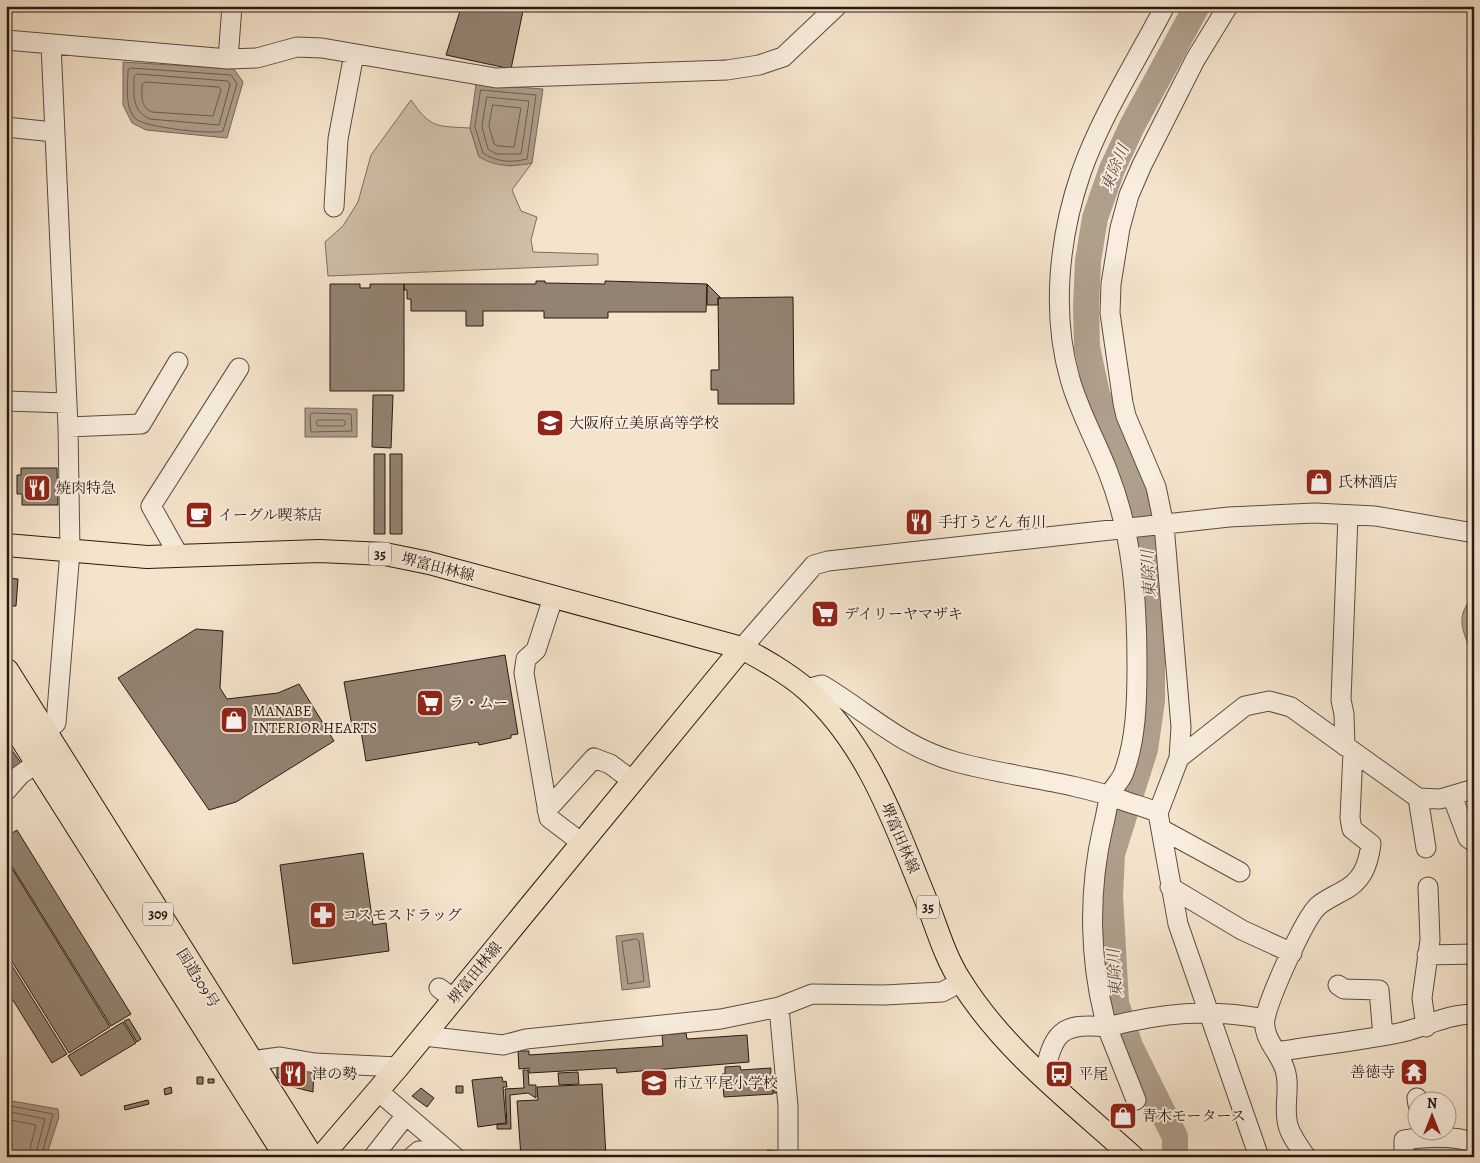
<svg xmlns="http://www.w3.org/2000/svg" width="1480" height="1163" font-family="Alegreya,'Noto Serif JP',serif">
	<rect width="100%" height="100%" fill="#f5e4cc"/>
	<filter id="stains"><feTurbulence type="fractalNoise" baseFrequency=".004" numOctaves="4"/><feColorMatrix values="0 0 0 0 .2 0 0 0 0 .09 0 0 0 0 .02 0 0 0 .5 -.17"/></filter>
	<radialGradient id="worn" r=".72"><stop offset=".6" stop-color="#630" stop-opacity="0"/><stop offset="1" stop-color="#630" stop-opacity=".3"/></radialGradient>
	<path fill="#d2c1ac" stroke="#7d6d5f" d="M411 100C431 129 437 126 470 128L479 157 509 166 532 163 512 190 521 211 537 217 531 240 533 252 598 254V265L328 276 325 242 343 226 358 202 371 155Z
		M1421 1145H1459V1157H1412V1153Z"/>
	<path fill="#af9f8d" stroke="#79695c" d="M123 62 234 69 243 82 227 138 146 130 132 123 123 105Z
		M476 84 543 89 532 163C512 167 497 167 479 157L470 128Z
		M305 408 357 409V437H305Z
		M1474 595V662C1468 635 1450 622 1474 595Z
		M643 933 650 987 622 990 616 936Z
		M6 1100 58 1109 59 1117 46 1157H6Z"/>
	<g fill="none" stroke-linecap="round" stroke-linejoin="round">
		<path stroke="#6c5c50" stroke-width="1" d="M131 68 231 75 237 84 223 131C212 135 144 127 136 119 124 108 128 85 128 70Z
			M137 74 228 81 230 85 219 125 150 119C131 111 134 94 134 77Z
			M145 82 219 87 221 90 213 116 152 112C140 107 142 96 142 85Z
			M481 90 536 95 527 159C511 163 496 162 483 153L475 127Z
			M487 97 529 101 521 154H496L488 149 482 127Z
			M493 105 521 108 514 147 498 146 494 144 489 126Z
			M312 413 351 414 352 431 311 432 310 416Z
			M319 420H344L346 424 343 426H318L316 422Z
			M636 939 639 941 644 981 628 984 622 942Z
			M6 1105 53 1114 41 1157
			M6 1111 45 1119 35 1157
			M6 1119 36 1125 28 1157"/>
		<path stroke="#af9f8d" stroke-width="26" d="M1175 1157V1137L1130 1046 1116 1003 1110 896 1112 854 1145 749 1152 701V636L1148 544 1141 507 1097 394 1087 347 1086 307 1088 261 1095 218 1112 169 1133 124 1197 6"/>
	</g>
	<path fill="#938373" stroke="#281912" d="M6 6H24L23 12 6 10Z
		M470 6H524L511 69 446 55 460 11Z
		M536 281H545V283L605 284V281L707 284 706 312H608V318H544V311H483V326H466V311H411V299H407V290H404V284H536Z
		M330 284H360V288H370V284H404V391H330Z
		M707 284 721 298H718V305H707Z
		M793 297 794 404H718V390H711V370H719L718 298Z
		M373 395H393L391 448 372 447Z
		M374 454H385V534H374Z
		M390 454H402V534H390Z
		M21 468H57L58 505H22V494H17V475H21Z
		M6 578 18 579 16 606H6Z
		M196 629 223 631 220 688 227 699 278 693 299 684 334 741 236 802 209 810 118 678Z
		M505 655 518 734 511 735V738L479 745 478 742 366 761 360 725 352 726 344 682Z
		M6 738 11 745 6 749Z
		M11 749 21 763 6 774V753Z
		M17 830 131 1014 111 1026 6 857V837Z
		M363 853 373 925 386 923 389 951 293 964 280 865Z
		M6 859 110 1027 69 1053 6 952Z
		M6 956 67 1054 52 1063 6 989Z
		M129 1019 141 1039 137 1042 124 1021Z
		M123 1022 136 1043 81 1076 68 1056Z
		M686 1033 687 1039 747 1035 749 1062 617 1073 616 1068 529 1073V1068L519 1069 518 1051H529V1055L663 1046 662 1035Z
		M277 1062 314 1069 313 1092 281 1084 282 1078H277Z
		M740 1066 741 1070 771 1068 770 1085H773V1094L724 1097 722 1074H725V1067Z
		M523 1070H528L529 1085H536V1098L528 1093 510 1095 511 1129H497V1124H507L505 1089 524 1088Z
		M578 1072 579 1084 559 1085 558 1073Z
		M197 1077H203V1084H197Z
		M502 1077 503 1082 506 1081 507 1087H503L506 1123 478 1127 472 1080Z
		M208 1079H214V1083H208Z
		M602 1084 606 1157H521L517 1101 538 1100 537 1087Z
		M782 1084V1093H774V1085Z
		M456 1086H463V1093H456Z
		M171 1087 172 1093 165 1095 164 1089Z
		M421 1088 434 1098 427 1107 412 1096Z
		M148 1100 149 1104 125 1110 124 1106Z
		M767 1150 778 1151V1157H767Z"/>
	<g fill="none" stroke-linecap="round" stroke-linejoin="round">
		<g stroke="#5b4c40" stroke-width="21">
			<path id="minor" d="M1228 6 1195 60 1142 165 1129 195 1120 228 1111 284 1110 313 1123 403 1126 416 1156 487 1164 525 1181 727 1179 758 1158 813 1178 924 1259 1157
				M6 40 228 59 257 58 297 47 322 48 496 78 727 70 759 65 783 57 837 6
				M228 59 232 6
				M6 127 53 132
				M334 207 338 139 354 54
				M6 401 66 403
				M68 427 141 424 178 362
				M179 556 151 506 239 368
				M553 598 536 650 526 659 524 673 549 818 582 843
				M742 648 814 565 828 561 1229 517 1315 513 1375 516 1474 533
				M806 689 822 685C869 713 900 746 956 762 1011 777 1069 781 1122 800 1134 805 1147 807 1158 813
				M45 733 56 723 70 551 68 427 51 44
				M1345 746 1344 714 1341 700 1348 515
				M1179 758 1245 706 1269 701 1291 707 1418 798 1440 799 1474 789
				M6 791 20 775 40 761
				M1452 796 1468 838 1474 842
				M1418 798 1426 848
				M547 810 594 758 610 764 633 781
				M1163 830 1240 872
				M1170 887 1242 930 1292 953
				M1427 955 1474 954
				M1338 985 1344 989 1379 990 1383 1036
				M439 988 454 999
				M779 1007 788 1106V1157
				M1426 1027 1422 998 1430 940 1428 887
				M424 1036 503 1045 526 1039 721 1019 779 1007 812 994 884 995 942 992 961 982
				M1276 1052C1318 1045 1361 1041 1403 1032 1427 1026 1448 1014 1474 1014
				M250 1061 280 1057 315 1063 398 1067
				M1044 1077C1053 1033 1060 1022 1107 1027 1089 962 1088 892 1103 827 1106 817 1107 805 1110 795 1113 787 1121 781 1124 772 1136 740 1137 701 1137 667 1137 600 1133 535 1108 472 1096 441 1079 411 1070 379 1051 313 1059 237 1081 173 1101 116 1137 60 1165 6
				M378 1091 406 1115
				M1417 1098 1418 1105
				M1136 1100 1107 1027C1162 1013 1208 1008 1265 1019
				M373 1157 406 1115 455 1157
				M412 1157 419 1151 429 1150 439 1157
				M1306 1157C1299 1146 1288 1133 1287 1120 1284 1103 1291 1084 1284 1067 1278 1051 1262 1037 1265 1019 1269 998 1304 919 1318 906 1325 900 1334 896 1341 892 1362 882 1368 866 1371 844L1352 829 1350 818 1353 752
				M1404 1157V1140C1425 1137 1454 1135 1474 1143"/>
		</g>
		<g stroke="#281912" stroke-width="24">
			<path id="major" d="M6 545 147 557 319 551 385 554 429 563 742 648C764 660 786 672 806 689 869 745 896 827 927 903 937 928 945 957 960 980 1004 1051 1072 1102 1133 1157
				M321 1157 398 1067 742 648"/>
		</g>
		<g stroke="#281912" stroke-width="28">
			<path id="highway" d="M6 672 310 1157
				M6 711 288 1157"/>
		</g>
		<use href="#minor" stroke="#f8edde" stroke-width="19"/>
		<use href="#major" stroke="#f5e4cc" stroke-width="22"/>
		<use href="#highway" stroke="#f5e4cc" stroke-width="26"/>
	</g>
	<defs>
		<g id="school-square" transform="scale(1.4375)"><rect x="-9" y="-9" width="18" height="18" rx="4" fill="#8f2418" stroke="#f8edde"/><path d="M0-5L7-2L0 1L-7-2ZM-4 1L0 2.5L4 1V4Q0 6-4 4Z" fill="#fff"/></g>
		<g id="shop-square" transform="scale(1.4375)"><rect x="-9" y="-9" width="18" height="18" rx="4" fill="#8f2418" stroke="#f8edde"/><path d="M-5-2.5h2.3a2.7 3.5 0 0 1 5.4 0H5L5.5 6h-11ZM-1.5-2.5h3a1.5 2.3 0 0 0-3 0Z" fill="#fff"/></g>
		<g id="restaurant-square" transform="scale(1.4375)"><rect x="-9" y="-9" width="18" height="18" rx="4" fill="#8f2418" stroke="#f8edde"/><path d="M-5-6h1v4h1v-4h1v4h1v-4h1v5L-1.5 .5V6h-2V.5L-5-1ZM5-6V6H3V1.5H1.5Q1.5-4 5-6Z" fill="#fff"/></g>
		<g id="cafe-square" transform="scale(1.4375)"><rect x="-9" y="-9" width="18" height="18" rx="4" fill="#8f2418" stroke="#f8edde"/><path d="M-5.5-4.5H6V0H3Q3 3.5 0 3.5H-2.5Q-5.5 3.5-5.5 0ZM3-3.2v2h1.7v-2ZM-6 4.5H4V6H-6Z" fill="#fff"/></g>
		<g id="supermarket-square" transform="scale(1.4375)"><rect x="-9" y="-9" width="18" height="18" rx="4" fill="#8f2418" stroke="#f8edde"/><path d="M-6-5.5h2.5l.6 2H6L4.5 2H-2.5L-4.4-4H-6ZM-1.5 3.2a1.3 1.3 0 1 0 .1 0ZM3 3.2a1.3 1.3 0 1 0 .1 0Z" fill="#fff"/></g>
		<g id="pharmacy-square" transform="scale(1.4375)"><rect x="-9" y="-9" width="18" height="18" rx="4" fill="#8f2418" stroke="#f8edde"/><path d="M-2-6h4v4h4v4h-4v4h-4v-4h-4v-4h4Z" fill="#fff"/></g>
		<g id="temple-square" transform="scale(1.4375)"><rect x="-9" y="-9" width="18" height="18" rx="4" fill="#8f2418" stroke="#f8edde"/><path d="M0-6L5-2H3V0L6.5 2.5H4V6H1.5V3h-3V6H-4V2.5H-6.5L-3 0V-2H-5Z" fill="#fff"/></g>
		<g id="bus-square" transform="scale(1.4375)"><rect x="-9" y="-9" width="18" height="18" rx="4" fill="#8f2418" stroke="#f8edde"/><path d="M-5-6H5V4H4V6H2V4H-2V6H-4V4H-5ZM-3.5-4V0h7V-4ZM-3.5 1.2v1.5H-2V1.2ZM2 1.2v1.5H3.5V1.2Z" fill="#fff"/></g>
	</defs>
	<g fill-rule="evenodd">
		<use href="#school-square" x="550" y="423"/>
		<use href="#shop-square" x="1319" y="482"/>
		<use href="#restaurant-square" x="37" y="488"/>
		<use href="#cafe-square" x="199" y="515"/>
		<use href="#restaurant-square" x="919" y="522"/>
		<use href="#supermarket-square" x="825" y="614"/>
		<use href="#supermarket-square" x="430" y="703"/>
		<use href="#shop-square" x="234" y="720"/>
		<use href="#pharmacy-square" x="323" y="915"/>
		<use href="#temple-square" x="1414" y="1072"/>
		<use href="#restaurant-square" x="293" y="1074"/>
		<use href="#bus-square" x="1059" y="1074"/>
		<use href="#school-square" x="654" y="1083"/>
		<use href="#shop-square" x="1123" y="1116"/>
	</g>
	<g text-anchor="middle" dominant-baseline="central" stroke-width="4" stroke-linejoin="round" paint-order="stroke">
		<g fill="#f8edde" stroke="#66594f" stroke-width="1">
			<rect x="369" y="542.5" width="22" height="23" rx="4"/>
			<rect x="917" y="895.5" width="22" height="23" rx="4"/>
			<rect x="143" y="902.5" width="30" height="23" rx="4"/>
		</g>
		<g font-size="14" font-weight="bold" fill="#281912">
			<text x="380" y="554">35</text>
			<text x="928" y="907">35</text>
			<text x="158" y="914">309</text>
		</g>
		<g font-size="15" fill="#281912" stroke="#f8edde" text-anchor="start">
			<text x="569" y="423">大阪府立美原高等学校</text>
			<text x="1338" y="482">氏林酒店</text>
			<text x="56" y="488">焼肉特急</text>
			<text x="218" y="515">イーグル喫茶店</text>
			<text x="938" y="522">手打うどん 布川</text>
			<text x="844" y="614">デイリーヤマザキ</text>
			<text x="449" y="703">ラ・ムー</text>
			<text x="253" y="711">MANABE<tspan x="253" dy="17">INTERIOR HEARTS</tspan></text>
			<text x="342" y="915">コスモスドラッグ</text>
			<text x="1395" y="1072" text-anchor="end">善徳寺</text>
			<text x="312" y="1074">津の勢</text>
			<text x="1078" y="1074">平尾</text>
			<text x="673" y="1083">市立平尾小学校</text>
			<text x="1142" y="1116">青木モータース</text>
		</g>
		<g font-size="15" fill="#281912" stroke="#f8edde">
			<text transform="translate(438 567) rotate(14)">堺富田林線</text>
			<text transform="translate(900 838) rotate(67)">堺富田林線</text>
			<text transform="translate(475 973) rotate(-51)">堺富田林線</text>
			<text transform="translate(198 978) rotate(58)">国道309号</text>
		</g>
		<g font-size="16" font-style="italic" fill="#5e4f43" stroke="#f8edde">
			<text transform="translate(1115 168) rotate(-67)">東除川</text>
			<text transform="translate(1149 574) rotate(-93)">東除川</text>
			<text transform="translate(1115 973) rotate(-94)">東除川</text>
		</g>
	</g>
	<rect width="1480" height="1163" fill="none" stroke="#f5e4cc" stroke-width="25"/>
	<rect x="8" y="8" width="1465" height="1148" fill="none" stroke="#281912" stroke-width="2.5"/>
	<rect x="12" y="12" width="1455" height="1138" fill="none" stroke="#281912"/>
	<g transform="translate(1432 1116)"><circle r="24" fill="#f8edde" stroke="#a5988c"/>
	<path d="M0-4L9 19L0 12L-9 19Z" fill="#8f2418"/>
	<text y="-8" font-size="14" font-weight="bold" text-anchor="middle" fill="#281912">N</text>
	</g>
	<rect width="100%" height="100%" filter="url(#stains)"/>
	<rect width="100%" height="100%" fill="url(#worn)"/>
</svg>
